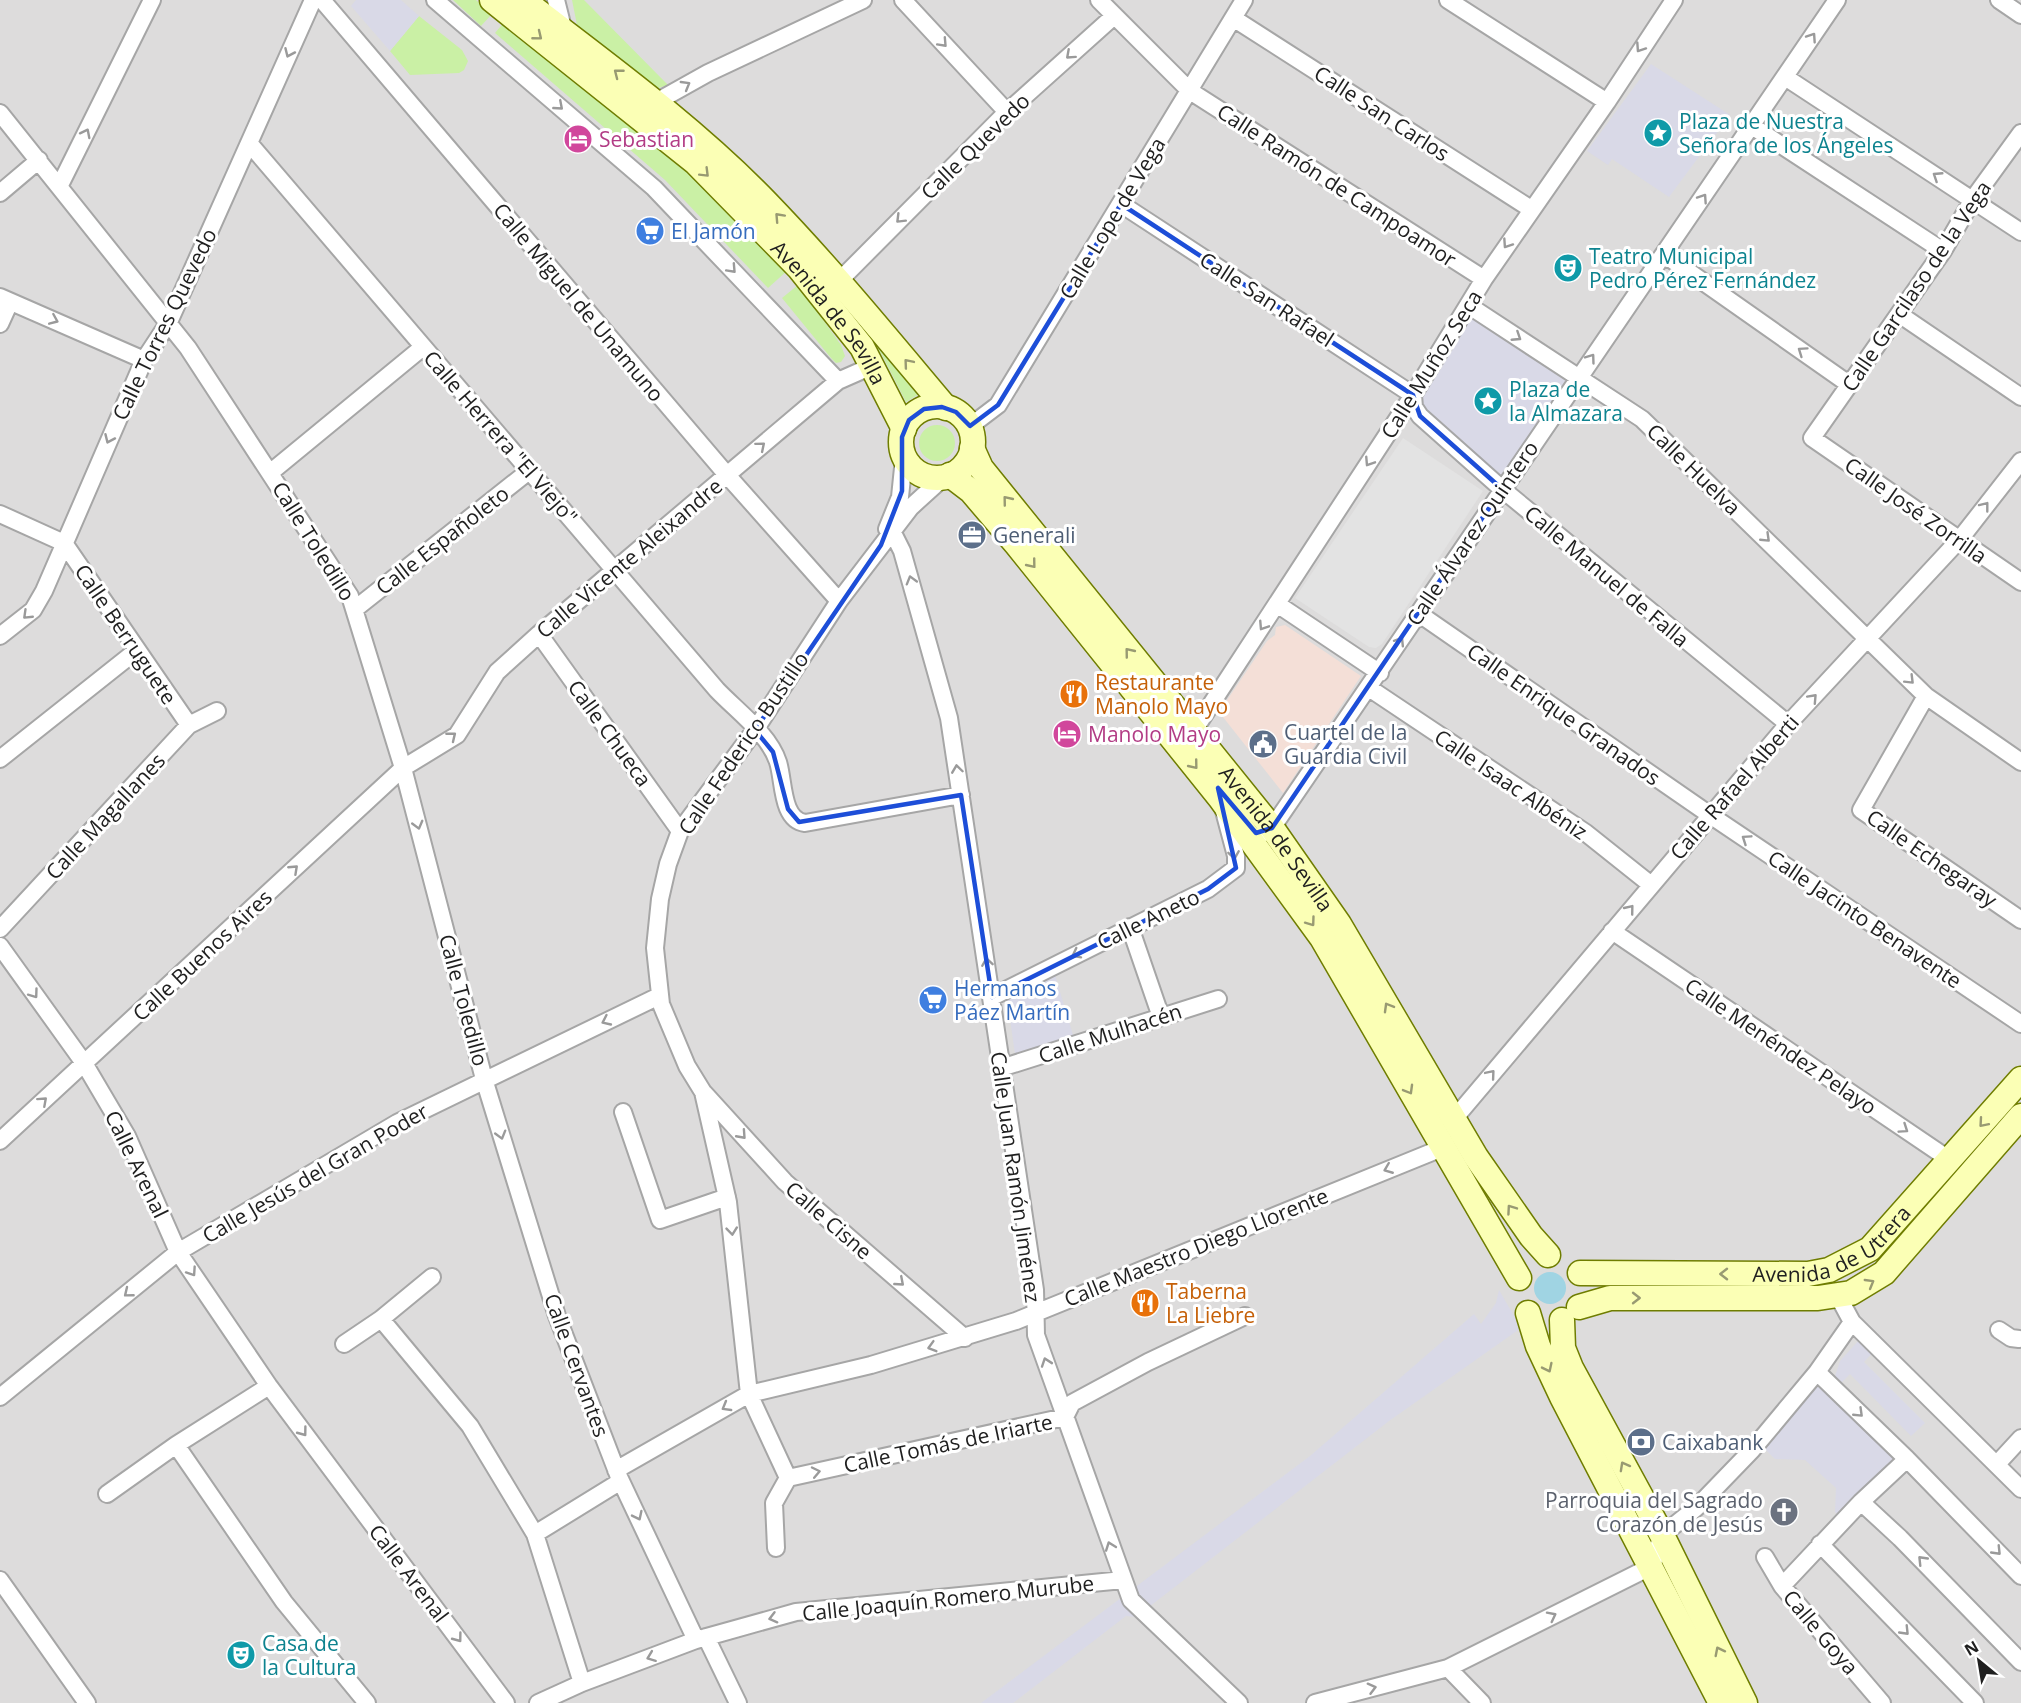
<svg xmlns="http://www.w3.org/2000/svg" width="2021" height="1703" font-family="'Open Sans',sans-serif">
	<rect width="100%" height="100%" fill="#f1ede5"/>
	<path fill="#dddcdc" d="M0 0H2021V1703H0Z"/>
	<path fill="#f4dfd7" d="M1285 625 1361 676 1283 793 1219 712 1267 641 1275 635 1276 627Z"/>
	<path fill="#caf0a5" d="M453 0H476L492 14 481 26Z
		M572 0H584L668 85 655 89 578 30Z
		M419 16 462 50 468 61 464 70 459 73 410 75 390 51Z
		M505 21 703 182 788 270 768 288 665 180 495 33Z
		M813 265 919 394 906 402 882 355Z
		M798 285 841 345 845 356 841 362 836 363 831 358 782 298Z
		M919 443a18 18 0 1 1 36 0a18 18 0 1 1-36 0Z"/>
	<path fill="#e3e3e3" d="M1403 438 1483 491 1382 644 1376 648 1369 647 1295 598Z"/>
	<path fill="#d9d9e7" d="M356 0H401L419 16 390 51 351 6Z
		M1651 64 1730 115 1669 197 1612 159 1608 165 1587 151Z
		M1468 305 1578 377 1502 489 1414 407Z
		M1055 975 1073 1035 1015 1054 1007 998Z
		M1499 1290 1521 1328 1389 1421 1136 1617 1126 1616 1013 1703H981L1310 1456 1474 1314 1481 1324 1496 1303Z
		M1860 1339 1876 1349 1864 1362 1925 1423 1911 1436 1850 1374 1841 1383 1835 1376 1840 1361Z
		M1817 1372 1907 1459 1843 1521 1835 1512 1836 1488 1805 1460 1775 1459 1758 1442Z"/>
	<path fill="#a0d4e3" d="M1534 1288a16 16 0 1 1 32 0a16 16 0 1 1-32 0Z"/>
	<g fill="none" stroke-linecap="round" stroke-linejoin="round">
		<g stroke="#a6a6a6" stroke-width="20">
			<path id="street" d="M322 0 727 475 839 601
				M435 0 654 188 838 381
				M556 0 564 32
				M903 0 1007 112
				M1099 0 1190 91 1484 279
				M1448 0 1607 102
				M1999 0 2021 15
				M1233 18 1531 209
				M1785 77 2021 232
				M649 106 708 73 863 0
				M0 113 188 348 350 596 403 768 484 1079 557 1316 619 1477 696 1640
				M1752 126 1943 251
				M2021 133 1973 199 1943 251 1812 438 2021 582
				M249 143 717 690C737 711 769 734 778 762 784 780 781 820 805 823L961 795
				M60 185 152 0
				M0 193 39 160
				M1121 204 1413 395 1414 407 1420 416 1502 489 1788 724
				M1665 255 1850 385
				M839 281 1007 112 1114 16
				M0 297 144 360
				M1468 305 1642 419 1926 696 2021 762
				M1899 314 2021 397
				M0 324 10 302
				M969 427 998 405 1244 0
				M271 472 423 347
				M944 477 911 507 839 601 755 730 680 831 668 864 660 899 655 948 661 1004 687 1066 703 1092 728 1202 749 1394 788 1478 1065 1417 1072 1403 1148 1362 1245 1316
				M0 514 64 543 189 725
				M887 529 900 497 904 458
				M893 533 902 551 949 718 1035 1290 1036 1335 1131 1600 1239 1703
				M1277 604 1380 673
				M355 609 529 471
				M1418 613 1710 815 2021 1024
				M539 634 680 831
				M0 636 33 610 44 591 144 360 169 322 313 0
				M1369 688 1586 833 1650 884
				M1926 696 1861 810 2021 920
				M1193 732 1413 395 1484 279 1607 102 1674 0
				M0 759 136 651
				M1264 833 1272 828 1837 0
				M1130 927 1161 1017
				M0 929 189 725 217 711
				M1612 931 1950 1160
				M0 946 84 1063 127 1136 178 1252 269 1386 506 1703
				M992 997 1208 889 1236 868V856L1224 811
				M1001 1068 1218 999
				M704 1093 785 1182 965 1338
				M623 1112 660 1220 727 1197
				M1454 1119 1788 724 1960 539 2021 461
				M0 1141 403 768 457 735 497 672 539 634 838 381 872 366
				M381 1319 470 1426 535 1534 582 1683
				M1852 1322 2021 1489
				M1999 1330 2011 1338 2019 1339
				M344 1344 381 1319 432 1277
				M1817 1372 1907 1459 2021 1576
				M0 1397 178 1252 397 1123 659 996
				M176 1445 284 1602 367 1703
				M1997 1464 2021 1438
				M616 1470 749 1394 871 1365 1016 1321 1442 1148
				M107 1494 176 1445 269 1386
				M1861 1502 1900 1538 2021 1662
				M535 1534 621 1481
				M1820 1544 1975 1703
				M776 1548 774 1503 788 1478
				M1765 1557 1782 1586 1882 1703
				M0 1580 87 1703
				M1782 1586 1861 1502 1907 1459
				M706 1637 738 1703
				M1448 1668 1482 1703
				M538 1703 582 1683 696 1640 796 1612 1123 1580
				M1315 1703 1448 1668 1652 1566 1662 1535 1696 1508 1752 1450 1817 1372 1852 1322 1838 1296"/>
		</g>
		<g stroke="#6f7d00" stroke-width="27">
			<g id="secondary">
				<path id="s1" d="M492 0 696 163 799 268 862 347 904 429"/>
				<path d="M523 0C606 64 692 126 765 201 829 267 887 338 946 408"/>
				<circle cx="937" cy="442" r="36"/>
				<path id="s2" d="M972 448 981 468 1272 828 1339 924 1476 1157 1531 1236 1548 1255"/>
				<path d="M950 475 971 491 1017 545 1220 798 1322 938 1519 1278"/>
				<path id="s3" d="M1580 1273 1808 1274 1829 1270 1870 1249 2021 1079"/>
				<path d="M1579 1307 1610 1298H1818L1851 1293 1884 1273 2021 1116"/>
				<path d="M1528 1313 1538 1346 1562 1397 1721 1703"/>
				<path d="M1562 1320 1563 1348 1571 1368 1662 1535 1745 1703"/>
			</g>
		</g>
		<use href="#street" stroke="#fff" stroke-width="16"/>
		<use href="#secondary" stroke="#fbffb5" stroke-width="24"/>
	</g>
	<defs><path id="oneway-chevron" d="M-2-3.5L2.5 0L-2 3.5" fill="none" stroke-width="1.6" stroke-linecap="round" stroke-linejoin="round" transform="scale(1.5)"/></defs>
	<g stroke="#989a72">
		<use href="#oneway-chevron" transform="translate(538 36) rotate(39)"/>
		<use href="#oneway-chevron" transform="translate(618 73) rotate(-142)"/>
		<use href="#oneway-chevron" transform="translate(705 173) rotate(45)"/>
		<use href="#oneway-chevron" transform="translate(779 217) rotate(-133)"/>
		<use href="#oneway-chevron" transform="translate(908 363) rotate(-130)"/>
		<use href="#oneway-chevron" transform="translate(1007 500) rotate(-129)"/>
		<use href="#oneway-chevron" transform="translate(1032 564) rotate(51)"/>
		<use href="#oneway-chevron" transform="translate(1129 652) rotate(-129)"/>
		<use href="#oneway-chevron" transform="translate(1194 765) rotate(51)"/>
		<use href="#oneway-chevron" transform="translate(1311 922) rotate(54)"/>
		<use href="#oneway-chevron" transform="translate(1388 1007) rotate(-120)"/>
		<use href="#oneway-chevron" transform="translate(1409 1090) rotate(60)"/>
		<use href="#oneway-chevron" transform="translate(1983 1123) rotate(131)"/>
		<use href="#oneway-chevron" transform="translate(1511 1209) rotate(-125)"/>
		<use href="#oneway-chevron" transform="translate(1724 1274) rotate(180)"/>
		<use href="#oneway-chevron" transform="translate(1870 1283) rotate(-30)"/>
		<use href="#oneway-chevron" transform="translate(1636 1298)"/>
		<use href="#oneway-chevron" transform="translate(1548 1368) rotate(64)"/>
		<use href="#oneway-chevron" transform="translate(1624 1466) rotate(-119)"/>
		<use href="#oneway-chevron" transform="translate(1719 1651) rotate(-117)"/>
	</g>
	<g stroke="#9a9a9a">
		<use href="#oneway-chevron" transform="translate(1812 37) rotate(-56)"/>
		<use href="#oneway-chevron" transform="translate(943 43) rotate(47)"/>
		<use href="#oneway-chevron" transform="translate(1640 48) rotate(124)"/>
		<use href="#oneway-chevron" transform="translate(289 53) rotate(114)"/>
		<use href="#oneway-chevron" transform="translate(1070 55) rotate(138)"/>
		<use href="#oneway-chevron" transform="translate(686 85) rotate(-30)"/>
		<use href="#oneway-chevron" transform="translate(559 106) rotate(41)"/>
		<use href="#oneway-chevron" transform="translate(86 133) rotate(-63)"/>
		<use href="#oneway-chevron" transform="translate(1937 176) rotate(-147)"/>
		<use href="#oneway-chevron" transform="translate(1703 198) rotate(-56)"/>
		<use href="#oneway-chevron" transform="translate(900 219) rotate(135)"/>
		<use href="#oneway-chevron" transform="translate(1507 244) rotate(124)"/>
		<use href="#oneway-chevron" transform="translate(732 269) rotate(47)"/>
		<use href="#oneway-chevron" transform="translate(54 320) rotate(23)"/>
		<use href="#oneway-chevron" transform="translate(1517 337) rotate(33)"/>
		<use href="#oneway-chevron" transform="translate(1802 351) rotate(-145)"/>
		<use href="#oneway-chevron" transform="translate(1591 358) rotate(-54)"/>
		<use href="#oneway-chevron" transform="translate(109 439) rotate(114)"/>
		<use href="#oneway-chevron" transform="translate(761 446) rotate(-40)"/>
		<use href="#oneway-chevron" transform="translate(1369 462) rotate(123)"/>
		<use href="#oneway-chevron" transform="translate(1985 506) rotate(-52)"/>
		<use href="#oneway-chevron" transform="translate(1766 538) rotate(44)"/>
		<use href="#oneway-chevron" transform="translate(911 580) rotate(-106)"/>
		<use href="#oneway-chevron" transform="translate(27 615) rotate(136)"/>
		<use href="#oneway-chevron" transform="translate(1263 626) rotate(123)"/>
		<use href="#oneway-chevron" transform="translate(1400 641) rotate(-58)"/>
		<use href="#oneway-chevron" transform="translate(1910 680) rotate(45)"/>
		<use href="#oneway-chevron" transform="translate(1813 698) rotate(-47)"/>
		<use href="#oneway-chevron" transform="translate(452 736) rotate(-39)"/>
		<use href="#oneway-chevron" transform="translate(957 769) rotate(-98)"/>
		<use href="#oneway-chevron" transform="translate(418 825) rotate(75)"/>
		<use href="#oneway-chevron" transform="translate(1746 839) rotate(-146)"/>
		<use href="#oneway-chevron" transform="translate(1234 855) rotate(81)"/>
		<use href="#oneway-chevron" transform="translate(294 869) rotate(-43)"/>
		<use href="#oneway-chevron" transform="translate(1630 909) rotate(-51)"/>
		<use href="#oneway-chevron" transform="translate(1076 954) rotate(153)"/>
		<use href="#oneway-chevron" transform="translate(987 962) rotate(-99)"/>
		<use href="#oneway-chevron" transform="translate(34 994) rotate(54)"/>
		<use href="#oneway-chevron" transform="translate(606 1021) rotate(155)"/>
		<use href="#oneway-chevron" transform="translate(1491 1074) rotate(-50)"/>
		<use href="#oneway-chevron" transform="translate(43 1101) rotate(-42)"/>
		<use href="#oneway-chevron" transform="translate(1904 1129) rotate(34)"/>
		<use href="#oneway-chevron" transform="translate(501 1135) rotate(74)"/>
		<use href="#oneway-chevron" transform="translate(742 1135) rotate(48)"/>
		<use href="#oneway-chevron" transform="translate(1388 1169) rotate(158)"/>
		<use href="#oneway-chevron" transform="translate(732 1231) rotate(84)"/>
		<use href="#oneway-chevron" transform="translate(192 1272) rotate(56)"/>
		<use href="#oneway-chevron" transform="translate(900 1282) rotate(41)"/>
		<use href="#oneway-chevron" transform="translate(128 1293) rotate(141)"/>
		<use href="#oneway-chevron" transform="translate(932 1347) rotate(164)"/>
		<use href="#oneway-chevron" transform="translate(1046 1362) rotate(-109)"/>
		<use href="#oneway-chevron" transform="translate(726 1407) rotate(150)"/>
		<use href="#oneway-chevron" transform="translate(1859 1413) rotate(44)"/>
		<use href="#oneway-chevron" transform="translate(303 1432) rotate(53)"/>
		<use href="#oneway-chevron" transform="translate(816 1472) rotate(-12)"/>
		<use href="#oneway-chevron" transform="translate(638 1516) rotate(64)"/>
		<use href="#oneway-chevron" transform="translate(1110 1546) rotate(-110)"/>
		<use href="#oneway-chevron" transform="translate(1997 1551) rotate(46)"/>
		<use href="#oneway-chevron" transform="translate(1922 1560) rotate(-134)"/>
		<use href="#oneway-chevron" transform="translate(1552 1616) rotate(-27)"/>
		<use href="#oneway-chevron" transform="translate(773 1618) rotate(165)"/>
		<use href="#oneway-chevron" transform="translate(1905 1631) rotate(46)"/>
		<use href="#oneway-chevron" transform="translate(458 1638) rotate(53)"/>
		<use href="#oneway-chevron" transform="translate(651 1657) rotate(159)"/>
		<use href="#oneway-chevron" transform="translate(1372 1688) rotate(-15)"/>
	</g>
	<path fill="none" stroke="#1d4ed8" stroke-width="4.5" stroke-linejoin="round" d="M1121 204 1413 395 1420 416 1502 489 1272 828 1256 833 1218 788 1236 868 1208 889 992 997 961 795 799 822 788 809 773 752 755 730 881 545 902 491V437L909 420 924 409 942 407 956 412 970 426 998 405Z"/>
	<defs>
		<g id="sight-disc" transform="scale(1.5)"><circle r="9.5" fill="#0f9aa8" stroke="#fff"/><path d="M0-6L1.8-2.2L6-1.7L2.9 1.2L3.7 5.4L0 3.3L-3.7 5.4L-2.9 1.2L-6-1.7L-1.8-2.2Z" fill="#fff"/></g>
		<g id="hotel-disc" transform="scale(1.5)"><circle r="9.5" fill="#d1479c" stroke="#fff"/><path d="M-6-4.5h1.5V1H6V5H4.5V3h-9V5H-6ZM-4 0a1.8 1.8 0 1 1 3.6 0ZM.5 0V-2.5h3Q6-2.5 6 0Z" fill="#fff"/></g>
		<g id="supermarket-disc" transform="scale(1.5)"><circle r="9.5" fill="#3f7fe0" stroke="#fff"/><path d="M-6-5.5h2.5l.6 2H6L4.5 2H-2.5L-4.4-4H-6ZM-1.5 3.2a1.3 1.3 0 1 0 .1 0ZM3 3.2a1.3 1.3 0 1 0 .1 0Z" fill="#fff"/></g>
		<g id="theatre-disc" transform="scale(1.5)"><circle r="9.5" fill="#0f9aa8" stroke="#fff"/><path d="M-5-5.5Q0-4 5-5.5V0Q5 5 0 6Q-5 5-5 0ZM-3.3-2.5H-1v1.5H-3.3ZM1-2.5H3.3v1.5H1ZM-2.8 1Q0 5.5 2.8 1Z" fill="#fff"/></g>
		<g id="office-disc" transform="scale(1.5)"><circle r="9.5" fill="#5c6f8a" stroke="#fff"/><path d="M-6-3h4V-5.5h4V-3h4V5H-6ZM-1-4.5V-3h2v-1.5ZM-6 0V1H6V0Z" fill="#fff"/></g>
		<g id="restaurant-disc" transform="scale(1.5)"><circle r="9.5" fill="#e8710a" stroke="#fff"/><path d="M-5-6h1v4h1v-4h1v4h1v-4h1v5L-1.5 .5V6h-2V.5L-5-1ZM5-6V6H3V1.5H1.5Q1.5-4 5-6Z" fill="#fff"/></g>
		<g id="civic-disc" transform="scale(1.5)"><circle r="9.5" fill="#5c6f8a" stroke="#fff"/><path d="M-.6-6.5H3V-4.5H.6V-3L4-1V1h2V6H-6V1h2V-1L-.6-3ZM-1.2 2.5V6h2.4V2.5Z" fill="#fff"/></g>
		<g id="bank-disc" transform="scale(1.5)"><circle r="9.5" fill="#5c6f8a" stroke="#fff"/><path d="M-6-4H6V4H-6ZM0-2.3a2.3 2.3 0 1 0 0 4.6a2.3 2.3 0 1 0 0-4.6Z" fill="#fff"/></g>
		<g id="church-disc" transform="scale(1.5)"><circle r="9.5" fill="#6b7280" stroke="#fff"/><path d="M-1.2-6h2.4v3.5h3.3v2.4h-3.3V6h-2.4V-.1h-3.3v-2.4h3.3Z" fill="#fff"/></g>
	</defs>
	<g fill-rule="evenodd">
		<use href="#sight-disc" x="1658" y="133"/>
		<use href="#hotel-disc" x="578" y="139"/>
		<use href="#supermarket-disc" x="650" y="231"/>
		<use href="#theatre-disc" x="1568" y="268"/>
		<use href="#sight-disc" x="1488" y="401"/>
		<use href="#office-disc" x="972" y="535"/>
		<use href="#restaurant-disc" x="1074" y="694"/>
		<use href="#hotel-disc" x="1067" y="734"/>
		<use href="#civic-disc" x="1263" y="744"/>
		<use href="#supermarket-disc" x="933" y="1000"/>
		<use href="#restaurant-disc" x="1145" y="1303"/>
		<use href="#bank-disc" x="1641" y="1442"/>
		<use href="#church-disc" x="1784" y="1512"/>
		<use href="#theatre-disc" x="241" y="1655"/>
	</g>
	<g text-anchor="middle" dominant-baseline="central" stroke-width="6" stroke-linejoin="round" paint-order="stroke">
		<g font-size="21" fill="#1f1f1f" stroke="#fff">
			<text transform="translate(1382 113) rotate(33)">Calle San Carlos</text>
			<text transform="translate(975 146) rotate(-44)">Calle Quevedo</text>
			<text transform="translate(1337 185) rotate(33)">Calle Ramón de Campoamor</text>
			<text transform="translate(1112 218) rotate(-59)">Calle Lope de Vega</text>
			<text transform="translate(1916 286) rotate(-56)">Calle Garcilaso de la Vega</text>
			<text transform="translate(1267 299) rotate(33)">Calle San Rafael</text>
			<text transform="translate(579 302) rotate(50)">Calle Miguel de Unamuno</text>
			<text stroke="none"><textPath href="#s1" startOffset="462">Avenida de Sevilla</textPath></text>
			<text transform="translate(164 324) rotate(-64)">Calle Torres Quevedo</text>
			<text transform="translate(1431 364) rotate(-58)">Calle Muñoz Seca</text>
			<text transform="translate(501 437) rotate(49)">Calle Herrera "El Viejo"</text>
			<text transform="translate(1694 469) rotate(44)">Calle Huelva</text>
			<text transform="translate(1916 510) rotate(35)">Calle José Zorrilla</text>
			<text transform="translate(1472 533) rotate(-56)">Calle Álvarez Quintero</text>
			<text transform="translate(442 540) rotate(-38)">Calle Españoleto</text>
			<text transform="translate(314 541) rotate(58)">Calle Toledillo</text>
			<text transform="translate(629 558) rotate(-40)">Calle Vicente Aleixandre</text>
			<text transform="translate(1607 576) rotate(40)">Calle Manuel de Falla</text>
			<text transform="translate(126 634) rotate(56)">Calle Berruguete</text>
			<text transform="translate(1564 714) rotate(35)">Calle Enrique Granados</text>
			<text transform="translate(610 733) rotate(54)">Calle Chueca</text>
			<text transform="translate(743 743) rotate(-56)">Calle Federico Bustillo</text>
			<text transform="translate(1511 784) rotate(34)">Calle Isaac Albéniz</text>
			<text transform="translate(1734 787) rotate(-49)">Calle Rafael Alberti</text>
			<text transform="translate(105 816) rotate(-47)">Calle Magallanes</text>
			<text stroke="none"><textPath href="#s2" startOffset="496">Avenida de Sevilla</textPath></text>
			<text transform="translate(1932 858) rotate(35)">Calle Echegaray</text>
			<text transform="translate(1148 919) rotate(-26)">Calle Aneto</text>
			<text transform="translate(1865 919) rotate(34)">Calle Jacinto Benavente</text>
			<text transform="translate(202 955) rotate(-43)">Calle Buenos Aires</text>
			<text transform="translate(464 1000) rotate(75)">Calle Toledillo</text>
			<text transform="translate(1110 1033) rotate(-18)">Calle Mulhacén</text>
			<text transform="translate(1781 1046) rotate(34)">Calle Menéndez Pelayo</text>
			<text transform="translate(137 1164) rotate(64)">Calle Arenal</text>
			<text transform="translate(315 1173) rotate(-30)">Calle Jesús del Gran Poder</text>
			<text transform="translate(1016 1177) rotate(82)">Calle Juan Ramón Jiménez</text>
			<text transform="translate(829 1220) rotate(41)">Calle Cisne</text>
			<text stroke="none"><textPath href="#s3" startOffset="261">Avenida de Utrera</textPath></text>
			<text transform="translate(1196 1247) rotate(-22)">Calle Maestro Diego Llorente</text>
			<text transform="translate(577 1365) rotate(70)">Calle Cervantes</text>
			<text transform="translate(948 1443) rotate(-12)">Calle Tomás de Iriarte</text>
			<text transform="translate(409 1573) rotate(53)">Calle Arenal</text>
			<text transform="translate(948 1598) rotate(-6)">Calle Joaquín Romero Murube</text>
			<text transform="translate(1821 1632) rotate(50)">Calle Goya</text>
		</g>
		<g font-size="21" fill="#0d838f" stroke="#fff" text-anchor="start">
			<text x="1679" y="121">Plaza de Nuestra<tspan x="1679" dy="24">Señora de los Ángeles</tspan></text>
			<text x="1589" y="256">Teatro Municipal<tspan x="1589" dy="24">Pedro Pérez Fernández</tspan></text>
			<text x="1509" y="389">Plaza de<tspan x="1509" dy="24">la Almazara</tspan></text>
			<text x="262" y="1643">Casa de<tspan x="262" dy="24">la Cultura</tspan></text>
		</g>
		<g font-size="21" fill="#b23c85" stroke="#fff" text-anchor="start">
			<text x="599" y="139">Sebastian</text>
			<text x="1088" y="734">Manolo Mayo</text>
		</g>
		<g font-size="21" fill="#366cbe" stroke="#fff" text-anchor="start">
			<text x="671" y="231">El Jamón</text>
			<text x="954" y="988">Hermanos<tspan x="954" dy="24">Páez Martín</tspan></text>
		</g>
		<g font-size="21" fill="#4e5e75" stroke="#fff" text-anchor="start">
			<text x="993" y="535">Generali</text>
			<text x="1284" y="732">Cuartel de la<tspan x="1284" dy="24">Guardia Civil</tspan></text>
			<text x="1662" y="1442">Caixabank</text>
		</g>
		<g font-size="21" fill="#c56008" stroke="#fff" text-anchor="start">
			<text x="1095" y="682">Restaurante<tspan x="1095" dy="24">Manolo Mayo</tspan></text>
			<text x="1166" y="1291">Taberna<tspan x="1166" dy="24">La Liebre</tspan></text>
		</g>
		<g font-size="21" fill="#5b616d" stroke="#fff" text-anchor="end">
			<text x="1763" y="1500">Parroquia del Sagrado<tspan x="1763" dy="24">Corazón de Jesús</tspan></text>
		</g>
	</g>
	<g transform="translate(1979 1661) rotate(330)" stroke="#ffffff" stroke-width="4.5" paint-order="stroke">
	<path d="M0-4.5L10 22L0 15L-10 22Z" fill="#1f1f1f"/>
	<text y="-9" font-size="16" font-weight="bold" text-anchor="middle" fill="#1f1f1f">N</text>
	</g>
</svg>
